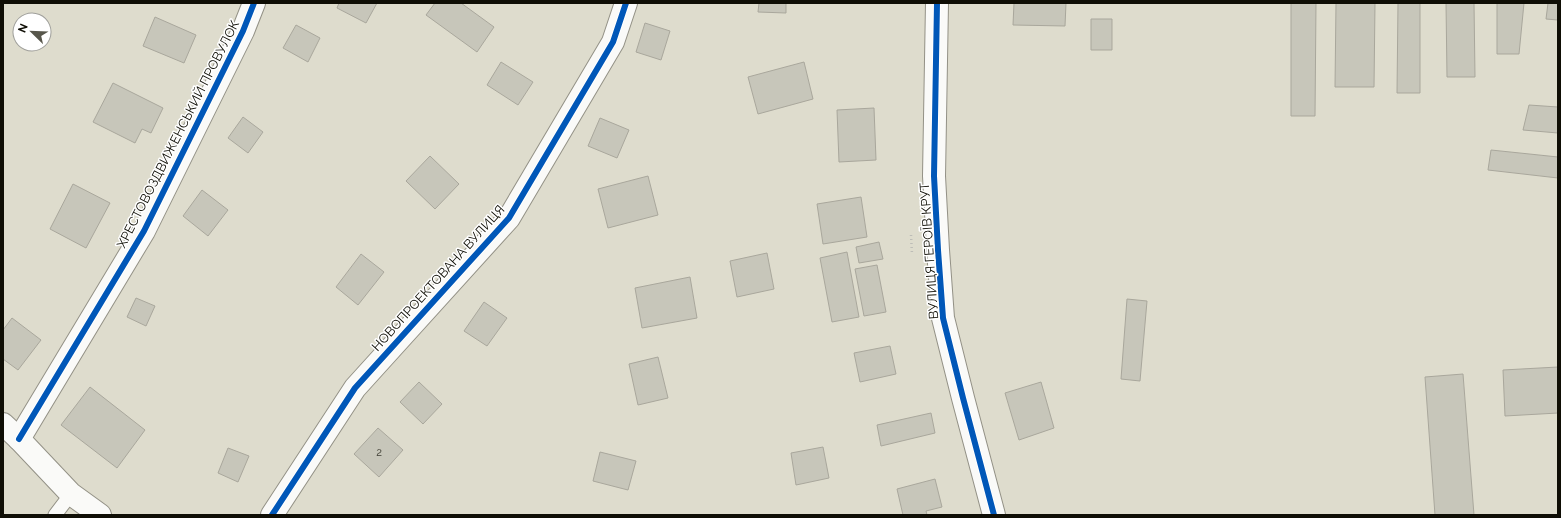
<svg xmlns="http://www.w3.org/2000/svg" width="1561" height="518" font-family="Raleway,sans-serif">
	<rect width="100%" height="100%" fill="#dedccd"/>
	<path fill="#c7c6ba" stroke="#a9a79c" d="M339 3H377L366 23 337 8Z
		M435 3H461L494 27 477 52 426 15Z
		M759 3H786V13L758 12Z
		M1014 3H1066L1065 26 1013 25Z
		M1291 3H1316L1315 116H1291Z
		M1336 3H1375L1374 87H1335Z
		M1398 3H1420V93H1397Z
		M1446 3H1474L1475 77H1447Z
		M1497 3H1524L1519 54H1497Z
		M1548 3H1558V20L1546 19Z
		M155 17 196 35 184 63 143 46Z
		M1091 19H1112V50H1091Z
		M645 23 670 31 661 60 636 52Z
		M296 25 320 38 308 62 283 48Z
		M501 62 533 82 518 105 487 85Z
		M804 62 813 99 758 114 748 77Z
		M113 83 163 108 151 133 142 129 135 143 93 122Z
		M1529 105 1558 107V133L1523 130Z
		M874 108 876 160 839 162 837 110Z
		M243 117 263 132 248 153 228 138Z
		M600 118 629 130 617 158 588 146Z
		M1491 150 1558 157V178L1488 170Z
		M430 156 459 184 435 209 406 181Z
		M648 176 658 215 608 228 598 189Z
		M73 184 110 203 86 248 50 229Z
		M202 190 228 210 208 236 183 216Z
		M861 197 867 237 823 244 817 204Z
		M879 242 883 259 859 263 856 247Z
		M847 252 859 317 832 322 820 258Z
		M767 253 774 289 737 297 730 261Z
		M361 254 384 272 358 305 336 287Z
		M877 265 886 312 864 316 855 269Z
		M690 277 697 318 642 328 635 288Z
		M136 298 155 306 146 326 127 317Z
		M1127 299 1147 301 1140 381 1121 379Z
		M484 302 507 318 487 346 464 331Z
		M12 318 41 340 18 370 3 359V330Z
		M890 346 896 374 860 382 854 353Z
		M658 357 668 398 638 405 629 364Z
		M1558 367V413L1505 416 1503 370Z
		M1463 374 1474 515H1435L1425 377Z
		M419 382 442 404 423 424 400 402Z
		M1041 382 1054 428 1019 440 1005 393Z
		M90 387 145 430 117 468 61 425Z
		M931 413 935 433 881 446 877 425Z
		M378 428 403 450 379 477 354 454Z
		M823 447 829 478 796 485 791 453Z
		M228 448 249 456 238 482 218 473Z
		M600 452 636 461 628 490 593 481Z
		M935 479 942 507 926 511 927 515H903L897 489Z"/>
	<g fill="none" stroke-linecap="round" stroke-linejoin="round">
		<g stroke="#939186" stroke-width="15">
			<path id="lane" d="M55 515 71 494"/>
		</g>
		<g stroke="#939186" stroke-width="24">
			<path id="street" d="M937 3 934 176 938 250 943 318 963 398 994 515
				M19 439 144 231 243 31 254 3
				M272 515 355 388 509 218 613 42 626 3"/>
		</g>
		<g stroke="#939186" stroke-width="24">
			<path id="secondary" d="M3 424 19 439 71 494 100 515"/>
		</g>
		<path stroke="#bdbdb7" stroke-width="2.5" stroke-dasharray="1 3" stroke-linecap="butt" d="M911 235 912 254"/>
		<use href="#lane" stroke="#fafaf8" stroke-width="13"/>
		<use href="#street" stroke="#fafaf8" stroke-width="22"/>
		<use href="#secondary" stroke="#fafaf8" stroke-width="22"/>
		<g stroke="#fff" stroke-width="8">
			<path id="cycleway" d="M937 3 934 176 938 250 943 318 963 398 994 515
				M19 439 144 231 243 31 254 3
				M272 515 355 388 509 218 613 42 626 3"/>
		</g>
		<use href="#cycleway" stroke="#0057b8" stroke-width="6"/>
	</g>
	<g text-anchor="middle" dominant-baseline="central" stroke-width="3" stroke-linejoin="round" paint-order="stroke">
		<g font-size="11" fill="#3e3d33">
			<text x="379" y="452">2</text>
		</g>
		<g font-size="13" fill="#0f0e05" stroke="#fff">
			<text transform="translate(178 134) rotate(-63)">ХРЕСТОВОЗДВИЖЕНСЬКИЙ ПРОВУЛОК</text>
			<text transform="translate(929 251) rotate(-94)">ВУЛИЦЯ ГЕРОЇВ КРУТ</text>
			<text transform="translate(438 278) rotate(-48)">НОВОПРОЕКТОВАНА ВУЛИЦЯ</text>
		</g>
	</g>
	<rect width="1561" height="518" fill="none" stroke="#0f0e05" stroke-width="8"/>
	<g transform="translate(32 32) rotate(293)"><circle r="19" fill="#ffffff" stroke="#9f9f9b"/>
	<path d="M0-3L7 15L0 10L-7 15Z" fill="#57564b"/>
	<text y="-6" font-size="11" font-weight="bold" text-anchor="middle" fill="#0f0e05">N</text>
	</g>
</svg>
